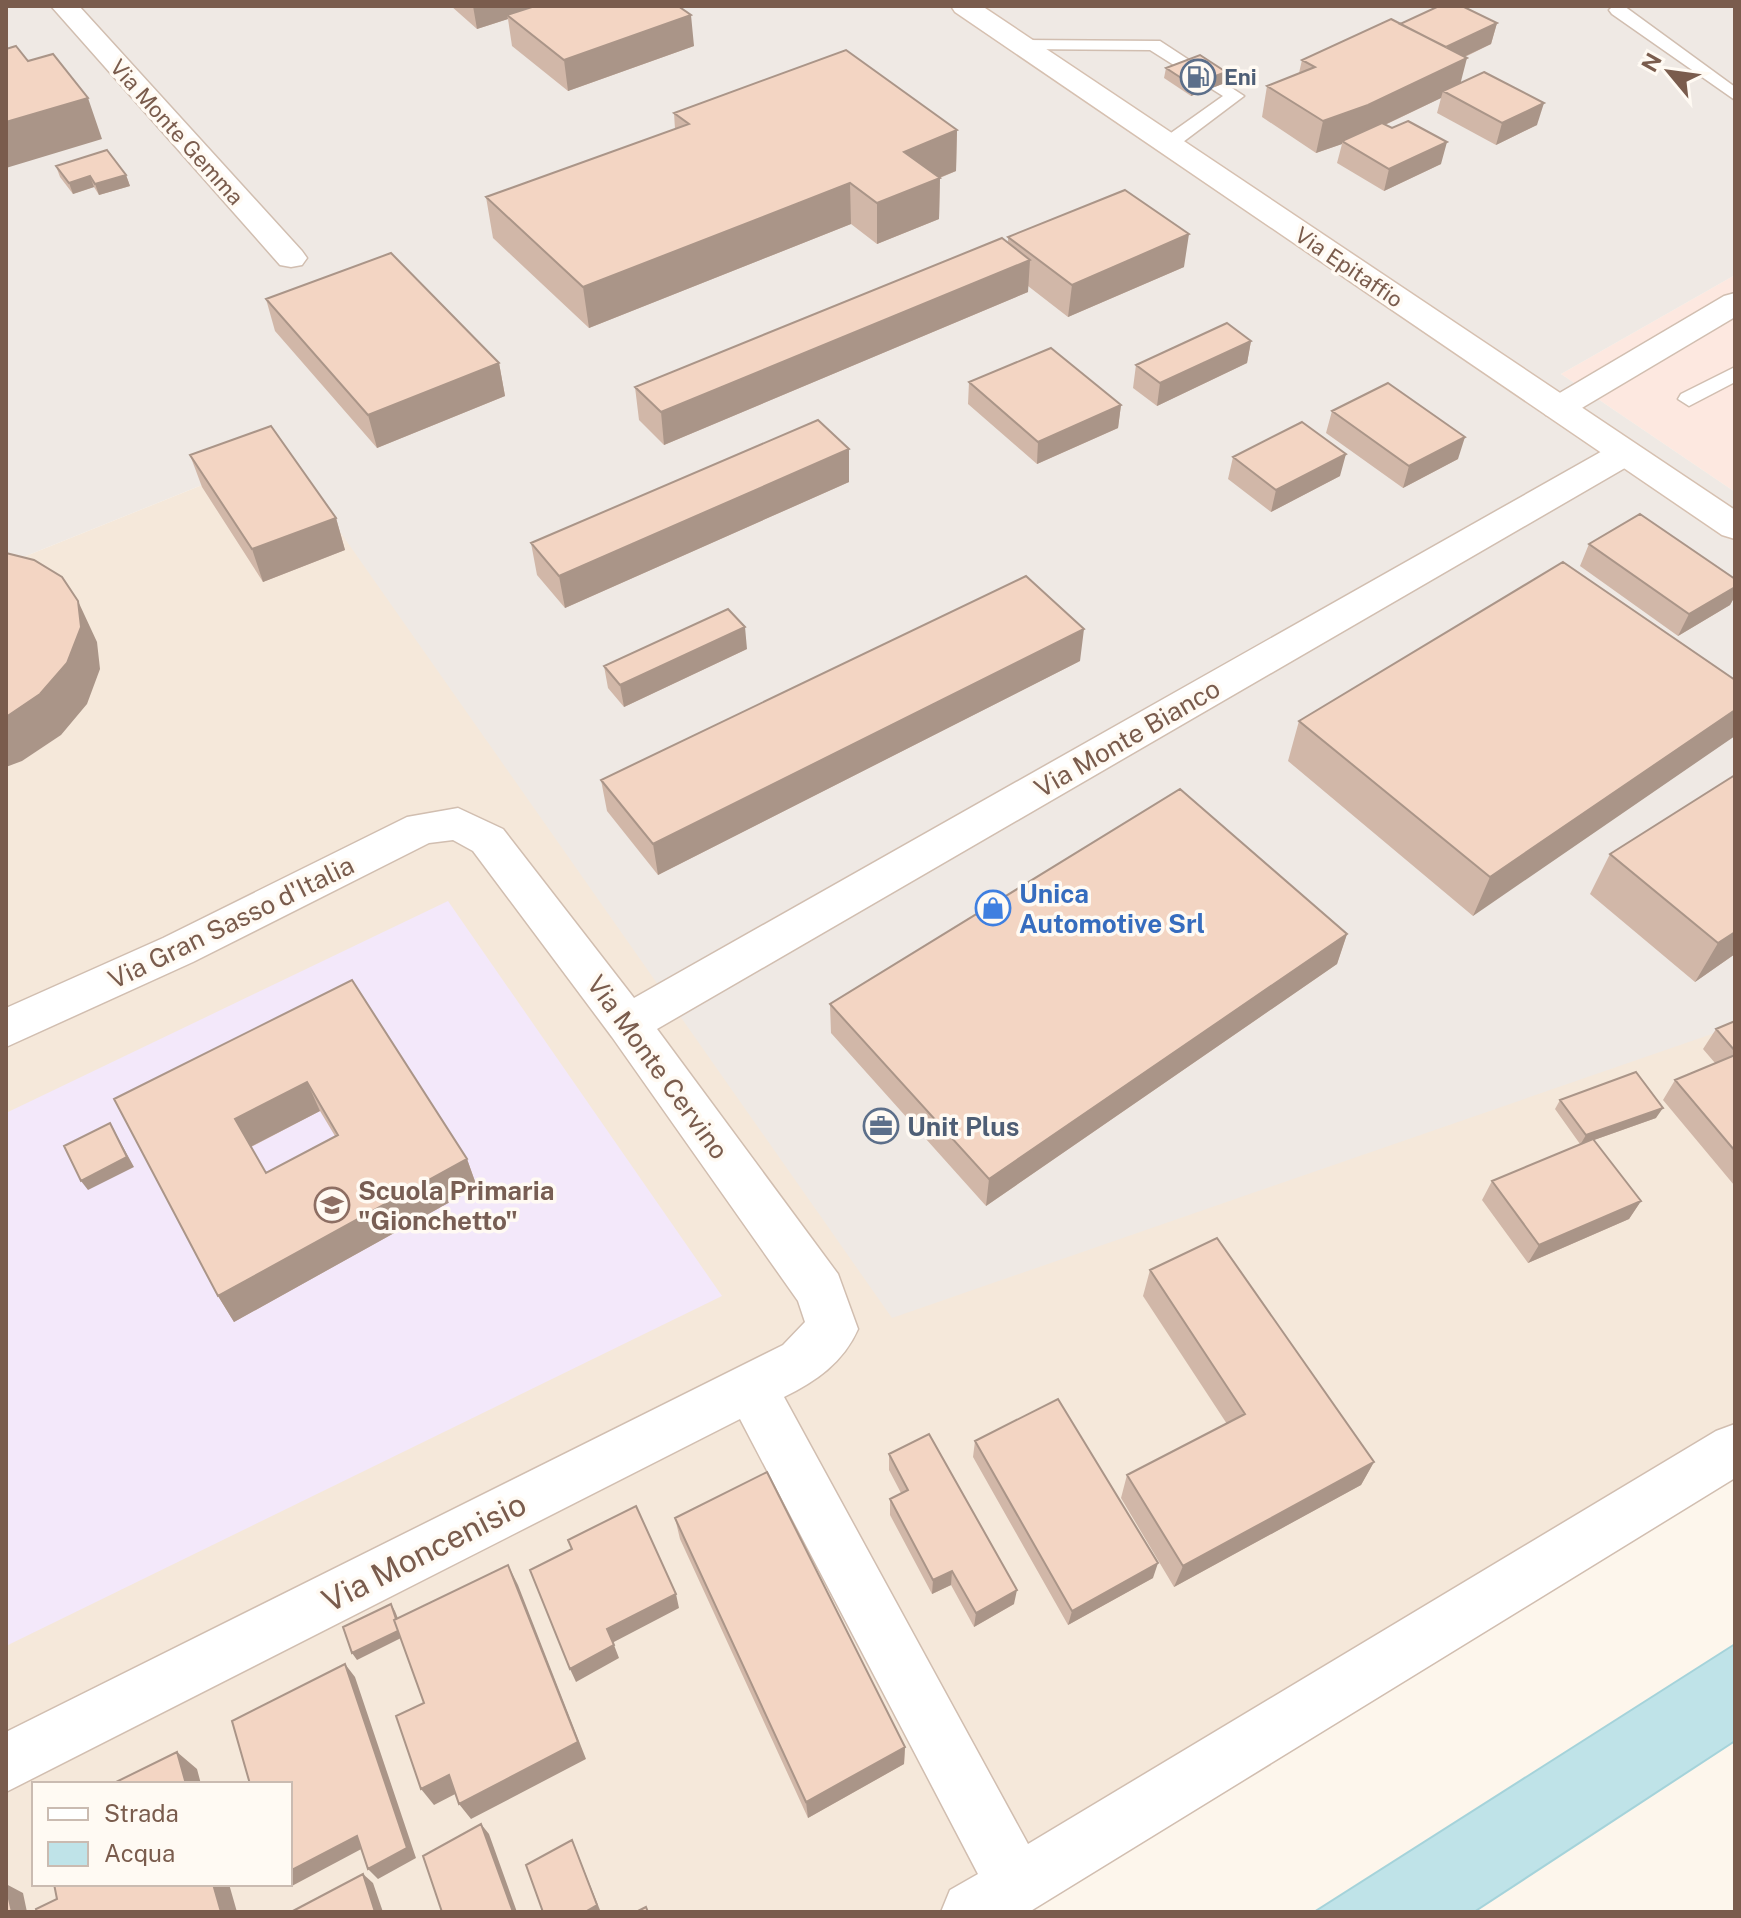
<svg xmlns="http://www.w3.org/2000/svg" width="1741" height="1918" font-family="'Public Sans',sans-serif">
	<rect width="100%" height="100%" fill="#fdf6ec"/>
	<path fill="#f5e8da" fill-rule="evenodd" d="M284 452 1735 1026V1431L966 1912H6V564ZM34 1784H290V1884H34Z"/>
	<path fill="#fde8e0" d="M1735 275V492L1561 374Z"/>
	<path fill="#efe9e4" d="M6 6H1735V275L1561 374 1735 492V1026L892 1318 284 452 6 564Z"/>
	<path fill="#f3e8fa" d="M448 901 722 1296 6 1646V1113Z"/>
	<path fill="#bfe3e8" stroke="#a5d3da" stroke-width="2" d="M1735 1644V1741L1474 1912H1314Z"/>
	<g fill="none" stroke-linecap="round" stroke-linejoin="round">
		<g stroke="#d1beb0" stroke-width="3">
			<path id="service" d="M1613 6H1624L1735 87V100L1612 14 1609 10Z
				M1022 40 1160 41 1244 96 1175 148H1161L1159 144 1161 140 1223 96 1150 50 1016 49 1013 45 1016 41Z
				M1735 367V382L1689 406 1678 399 1681 394Z"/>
		</g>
		<g stroke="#d1beb0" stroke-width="3">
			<path id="minor" d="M51 6H79L302 251 307 258 302 265 291 267 280 265Z
				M1625 442 1637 445 1642 453 1637 461 657 1029 838 1274 858 1329C843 1363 816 1381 784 1397L1028 1844 1716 1431 1735 1424V1478L1029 1912H941L950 1890 978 1874 740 1419 6 1792V1732L783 1345 805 1322 798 1301 612 1037 473 851 453 840 429 843 193 962 6 1047V1008L163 938 407 817 458 808 503 829 634 998 1613 445Z"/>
		</g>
		<g stroke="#d1beb0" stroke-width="3">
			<path id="tertiary" d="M1735 293V317L1570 415 1558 419 1546 415 1541 408 1546 401 1724 296Z"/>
		</g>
		<g stroke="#d6c0b0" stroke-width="3">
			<path id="secondary" d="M951 6H982L1735 510V539L1722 535 955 12Z"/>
		</g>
		<use href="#service" fill="#fff" fill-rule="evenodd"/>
		<use href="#minor" fill="#fff" fill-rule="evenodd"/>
		<use href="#tertiary" fill="#fff" fill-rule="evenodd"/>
		<use href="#secondary" fill="#fff" fill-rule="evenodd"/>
	</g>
	<path fill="#d1b7a8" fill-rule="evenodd" d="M451 6H678L694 46 568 91 512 46 508 19 477 29Z
		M1497 23 1491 44 1465 57 1460 83 1537 125 1496 145 1437 113 1441 98 1385 125 1441 164 1384 191 1337 163 1342 144 1316 153 1262 117 1267 86 1299 73 1302 60 1400 24Z
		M1166 68 1226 72 1225 83 1191 96 1164 78Z
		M674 113 957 130 956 171 940 178 939 219 877 244 851 224 589 328 493 238 486 197 675 129Z
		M56 166 126 175 130 186 99 195 94 187 73 194 60 177Z
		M1008 237 1184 267 1068 317 1028 286V292L664 445 639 420 635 387 1008 243Z
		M266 299 499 363 505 396 377 448 275 331Z
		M1251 341 1247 363 1157 406 1133 388 1136 365Z
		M969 382 1121 405 1118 428 1037 464 968 404Z
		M1332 411 1458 459 1403 488 1326 433Z
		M849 449V482L565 608 537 575 531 543Z
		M190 455 336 518 345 550 263 582 202 487Z
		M1233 457 1340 476 1271 512 1228 479Z
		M1589 544 1735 579V596L1730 605 1678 636 1580 566Z
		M747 649 624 707 608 688 604 666Z
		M1080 661 658 875 607 811 601 780Z
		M1735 680 1473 916 1288 761 1299 721Z
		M1610 854 1735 954 1695 982 1590 894Z
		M1347 934 1337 964 986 1206 831 1033 830 1004Z
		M352 980 467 1159 477 1187 234 1322 218 1296 114 1099ZM320 1111 335 1136 266 1173 251 1147Z
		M1735 1021V1185H1734L1663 1100 1675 1080 1715 1063 1703 1049 1716 1029Z
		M1560 1100 1656 1118 1594 1140 1641 1201 1629 1219 1528 1263 1482 1200 1492 1181 1580 1144 1555 1109Z
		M1150 1270 1374 1462 1361 1485 1174 1587 1121 1498 1127 1475 1227 1424 1143 1296Z
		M975 1441 1153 1578 1068 1625 973 1457Z
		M889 1454 1014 1604 974 1627 951 1585 932 1594 890 1515V1499L901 1493 889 1470Z
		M675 1518 905 1747 904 1764 808 1818 680 1539Z"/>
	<path fill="#aa9588" d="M473 6H550L507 15 508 19 477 29Z
		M691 15 694 46 568 91 564 60Z
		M1497 23 1491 44 1438 69 1443 48Z
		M1467 58 1459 89 1443 91 1441 98 1361 136 1342 141V144L1316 153 1323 121Z
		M1226 72 1225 83 1191 96 1192 85Z
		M88 98 102 139 6 168V122Z
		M1544 103 1537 125 1496 145 1502 123Z
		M957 130 956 171 921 185 940 178 939 219 877 244V203L904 152Z
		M1447 142 1441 164 1384 191 1389 169Z
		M126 175 130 186 99 195 95 184Z
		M90 176 94 187 73 194 69 183Z
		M850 183 851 224 589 328 583 287Z
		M1189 234 1184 267 1068 317 1072 285Z
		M1030 260 1028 292 664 445 661 412Z
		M1251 341 1247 363 1157 406 1160 383Z
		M499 363 505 396 377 448 368 415Z
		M1121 405 1118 428 1037 464 1038 442Z
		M1465 437 1458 459 1403 488 1409 466Z
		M849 449V482L565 608 559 576Z
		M1346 454 1340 476 1271 512 1276 490Z
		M336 518 345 550 263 582 252 549Z
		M1735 587V596L1730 605 1678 636 1689 614Z
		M78 601 97 642 100 669 87 704 61 735 22 761 6 767V717Z
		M745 627 747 649 624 707 620 685Z
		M1084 629 1080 661 658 875 653 844Z
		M1735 710V736L1473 916 1490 877Z
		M1735 932V954L1695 982 1718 943Z
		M1347 934 1337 964 986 1206 989 1179Z
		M307 1082 320 1111 250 1147 235 1119Z
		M1663 1108 1656 1118 1580 1145 1586 1135Z
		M110 1123 134 1167 88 1190 81 1181Z
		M467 1159 477 1187 234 1322 218 1296Z
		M1641 1201 1629 1219 1528 1263 1539 1245Z
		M1374 1462 1361 1485 1174 1587 1183 1566Z
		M1158 1563 1153 1578 1068 1625 1072 1611Z
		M508 1565 518 1585 586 1759 471 1819 459 1804Z
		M952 1571 951 1585 932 1594 933 1580Z
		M1017 1590 1014 1604 974 1627 976 1613Z
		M676 1594 679 1608 612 1643 607 1629Z
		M391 1604 395 1611 405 1636 357 1660 352 1653Z
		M614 1645 619 1658 576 1682 570 1669Z
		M345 1664 355 1677 416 1858 378 1879 368 1869Z
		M905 1747 904 1764 808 1818 806 1802Z
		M177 1752 197 1769 201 1784H186Z
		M449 1775 461 1791 434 1805 421 1789Z
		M481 1824 489 1834 517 1912H513Z
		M357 1836 367 1846 290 1887 286 1884H290V1871Z
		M572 1840 600 1910 596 1912H585Z
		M363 1874 373 1883 383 1912H375Z
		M6 1884 23 1893 27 1912H12Z
		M213 1884H229L237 1912H221Z"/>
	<path fill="#f3d5c3" stroke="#aa9588" stroke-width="2" fill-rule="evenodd" d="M535 6H678L691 15 564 60 507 15Z
		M1439 6H1462L1497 23 1446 47 1400 24Z
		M1391 19 1467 58 1368 105 1323 121 1267 86 1315 67 1302 60Z
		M16 46 28 61 53 54 88 98 6 122V49Z
		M846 50 957 130 904 152 940 178 877 203 850 183 583 287 486 197 689 124 674 113Z
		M1200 55 1226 72 1192 85 1166 68Z
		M1484 72 1544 103 1502 123 1443 91Z
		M1408 121 1447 142 1389 169 1342 141 1382 123 1392 128Z
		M107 150 126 175 95 184 90 176 69 183 56 166Z
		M1125 190 1189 234 1072 285 1008 237Z
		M1002 238 1030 260 661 412 635 387Z
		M391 253 499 363 368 415 266 299Z
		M1227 323 1251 341 1160 383 1136 365Z
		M1051 348 1121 405 1038 442 969 382Z
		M1388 383 1465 437 1409 466 1332 411Z
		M818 420 849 449 559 576 531 543Z
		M1302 422 1346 454 1276 490 1233 457Z
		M271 426 336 518 252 549 190 455Z
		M1640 514 1735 579V587L1689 614 1589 544Z
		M6 553 34 560 62 577 78 601 81 627 67 663 40 694 6 717Z
		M1563 562 1735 680V710L1490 877 1299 721Z
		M1026 576 1084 629 653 844 601 780Z
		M728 609 745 627 620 685 604 666Z
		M1735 775V932L1718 943 1610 854Z
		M1180 789 1347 934 989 1179 830 1004Z
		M352 980 467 1159 218 1296 114 1099ZM307 1082 338 1135 266 1173 235 1119Z
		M1735 1021V1051L1716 1029Z
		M1735 1055V1151L1675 1080Z
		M1636 1072 1663 1108 1586 1135 1560 1100Z
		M110 1123 127 1157 81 1181 64 1146Z
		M1593 1139 1641 1201 1539 1245 1492 1181Z
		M1217 1238 1374 1462 1183 1566 1127 1475 1245 1414 1150 1270Z
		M1058 1399 1158 1563 1072 1611 975 1441Z
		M929 1434 1017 1590 976 1613 952 1571 933 1580 890 1499 908 1490 889 1454Z
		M767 1472 905 1747 806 1802 675 1518Z
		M636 1506 676 1594 607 1629 614 1645 570 1669 530 1570 572 1549 568 1540Z
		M508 1565 578 1742 459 1804 449 1775 421 1789 396 1716 424 1703 394 1620Z
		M391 1604 396 1619 394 1620 398 1631 352 1653 343 1627Z
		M345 1664 407 1848 368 1869 357 1836 290 1871V1784H250L232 1721Z
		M177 1752 186 1784H112Z
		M481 1824 513 1912H442L423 1856Z
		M572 1840 597 1905 585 1912H543L526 1865Z
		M363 1874 375 1912H291Z
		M54 1884H213L221 1912H37L36 1909 57 1899Z
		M6 1886 12 1912H6Z
		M646 1907 648 1912H636Z"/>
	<defs>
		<g id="fuel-ring" transform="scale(1.8)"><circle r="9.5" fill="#fffaf3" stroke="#5c6f8a" stroke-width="1.5"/><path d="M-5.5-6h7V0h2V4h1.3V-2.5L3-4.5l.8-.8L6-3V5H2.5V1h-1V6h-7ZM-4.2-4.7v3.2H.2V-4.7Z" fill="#5c6f8a"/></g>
		<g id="shop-ring" transform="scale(1.8)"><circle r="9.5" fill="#fffaf3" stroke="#3f7fe0" stroke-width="1.5"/><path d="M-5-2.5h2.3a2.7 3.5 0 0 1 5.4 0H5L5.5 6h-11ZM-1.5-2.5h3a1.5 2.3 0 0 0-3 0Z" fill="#3f7fe0"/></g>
		<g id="office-ring" transform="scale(1.8)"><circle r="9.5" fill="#fffaf3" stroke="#5c6f8a" stroke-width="1.5"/><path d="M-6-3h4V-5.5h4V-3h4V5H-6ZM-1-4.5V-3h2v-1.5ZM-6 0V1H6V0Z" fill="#5c6f8a"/></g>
		<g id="school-ring" transform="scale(1.8)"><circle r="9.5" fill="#fffaf3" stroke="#8d6e63" stroke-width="1.5"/><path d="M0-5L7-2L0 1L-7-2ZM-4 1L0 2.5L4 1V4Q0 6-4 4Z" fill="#8d6e63"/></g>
	</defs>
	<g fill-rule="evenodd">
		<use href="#fuel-ring" x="1198" y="77"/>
		<use href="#shop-ring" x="993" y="908"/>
		<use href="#office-ring" x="881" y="1126"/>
		<use href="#school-ring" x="332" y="1205"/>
	</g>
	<g text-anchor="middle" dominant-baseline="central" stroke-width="7" stroke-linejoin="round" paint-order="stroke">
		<g font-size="22" font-weight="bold" fill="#4e5e75" stroke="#fffaf3" text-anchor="start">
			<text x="1224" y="77">Eni</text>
		</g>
		<g font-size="22" fill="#7a5c4d" stroke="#fffaf3">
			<text transform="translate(177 132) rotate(48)">Via Monte Gemma</text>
			<text transform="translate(1349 267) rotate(34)">Via Epitaffio</text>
		</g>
		<g font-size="26" fill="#7a5c4d" stroke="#fffaf3">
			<text transform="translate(1127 738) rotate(-30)">Via Monte Bianco</text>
			<text transform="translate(231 922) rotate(-26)">Via Gran Sasso d'Italia</text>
			<text transform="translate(658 1067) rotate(54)">Via Monte Cervino</text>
		</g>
		<g font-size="26" font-weight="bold" fill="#366cbe" stroke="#fffaf3" text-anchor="start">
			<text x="1019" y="893">Unica<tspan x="1019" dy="30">Automotive Srl</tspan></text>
		</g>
		<g font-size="26" font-weight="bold" fill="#4e5e75" stroke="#fffaf3" text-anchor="start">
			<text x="907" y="1126">Unit Plus</text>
		</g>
		<g font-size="26" font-weight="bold" fill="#785e54" stroke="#fffaf3" text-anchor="start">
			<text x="358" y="1190">Scuola Primaria<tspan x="358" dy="30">"Gionchetto"</tspan></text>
		</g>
		<g font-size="32" fill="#7a5c4d" stroke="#fffaf3">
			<text transform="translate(424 1552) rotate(-27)">Via Moncenisio</text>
		</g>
	</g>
	<rect width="1741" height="1918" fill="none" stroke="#7a5c4d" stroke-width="16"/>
	<rect x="32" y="1782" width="260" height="104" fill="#fffaf3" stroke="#cabbb1" stroke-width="2"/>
	<rect x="48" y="1808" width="40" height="12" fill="#ffffff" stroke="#cabbb1" stroke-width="2"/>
	<text x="104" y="1822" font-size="24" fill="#7a5c4d">Strada</text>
	<rect x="48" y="1842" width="40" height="24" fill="#bfe3e8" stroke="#cabbb1" stroke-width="2"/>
	<text x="104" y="1862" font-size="24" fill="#7a5c4d">Acqua</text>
	<g transform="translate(1669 72) rotate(299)" stroke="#fffaf3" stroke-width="6" paint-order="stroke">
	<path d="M0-6L14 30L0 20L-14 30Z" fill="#7a5c4d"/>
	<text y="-12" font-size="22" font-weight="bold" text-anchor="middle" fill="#7a5c4d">N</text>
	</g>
</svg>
